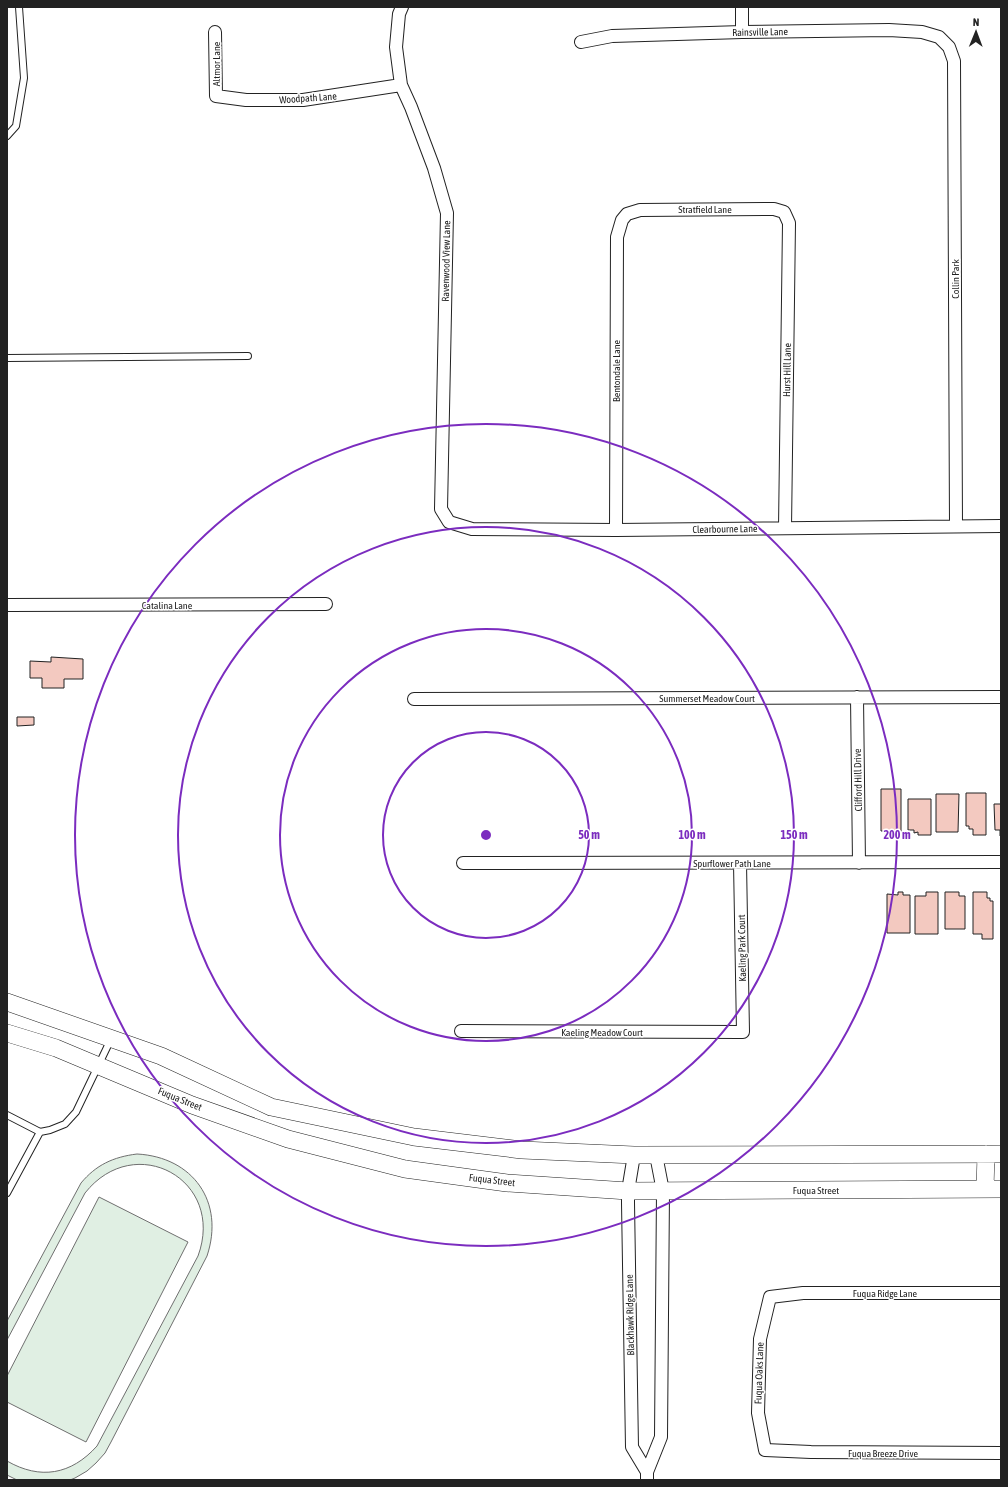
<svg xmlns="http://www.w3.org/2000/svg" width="1008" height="1487" font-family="'Asap Condensed',sans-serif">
	<rect width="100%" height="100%" fill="#fff"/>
	<path fill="#e0efe3" stroke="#6f6f6f" d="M137 1154C193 1157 225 1202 207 1256L111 1442 105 1453 96 1463 87 1471 75 1478 70 1480H17L7 1475V1461C40 1480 71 1475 97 1446L198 1256C226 1180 135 1130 85 1193L7 1340V1321L81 1183C96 1165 113 1157 137 1154Z
		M99 1197 188 1242 86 1442 7 1402V1376Z"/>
	<path fill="#f3c9c0" stroke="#222" d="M51 657 83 659V679H64V688H42V678H30V661L51 662Z
		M17 717H34V725L17 726Z
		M881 789H901V835H885L886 831H881Z
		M966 793H986V835H973V829H969V826H966Z
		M936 794H959L958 832H936Z
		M908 799H931V835H918V832L914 833V830H908Z
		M994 804H1001V836H1000V830H995Z
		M898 892H903V895H910V933H887V894L898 895Z
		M926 892H938V934H915V896H926Z
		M945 892H959V896H965V929H945Z
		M973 892H987V898H990V901H993V939H982V934H973Z"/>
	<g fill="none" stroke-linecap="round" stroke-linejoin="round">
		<g stroke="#222" stroke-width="8">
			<path id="service" d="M7 136 16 126 24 78 19 7
				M7 358 248 356
				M7 1115 40 1132 50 1130 65 1124 76 1112 111 1039
				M7 1193 40 1132"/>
		</g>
		<g stroke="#222" stroke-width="14">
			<path id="minor" d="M402 7 399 14 396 47 401 85 411 107 434 168 447 213 441 509 449 522 472 529 616 530 1001 526
				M742 7V32
				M215 32 216 96 246 100H303L401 85
				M581 42 612 36 742 32 889 30 922 32 939 37 949 47 954 61 956 526
				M616 530 617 237 622 220 627 214 640 210 774 209 784 212 789 223 785 528
				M7 605 326 604
				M857 697 859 863
				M414 699 1001 697
				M463 863 1001 862
				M461 1031 743 1032 740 863
				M634 1155 628 1191V1203L632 1447 647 1472
				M1001 1293H803L770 1297 760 1339 758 1413 765 1450 811 1452 1001 1453
				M647 1480V1472L661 1437 663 1191 656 1155"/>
		</g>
		<g stroke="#222" stroke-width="18">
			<path id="secondary" d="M7 1002 161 1056 271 1107 414 1137 522 1150 634 1155 1001 1154
				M7 1033 56 1048 192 1105 288 1139 405 1169 507 1183 628 1191 1001 1189
				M985 1189 986 1154"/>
		</g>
		<use href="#service" stroke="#fff" stroke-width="6"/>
		<use href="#minor" stroke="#fff" stroke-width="12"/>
		<use href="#secondary" stroke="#fff" stroke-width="17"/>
	</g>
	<g fill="none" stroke="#7b2cbf" stroke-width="2">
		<circle cx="486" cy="835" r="103"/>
		<circle cx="486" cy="835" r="206"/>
		<circle cx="486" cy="835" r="308"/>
		<circle cx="486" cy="835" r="411"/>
	</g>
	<g text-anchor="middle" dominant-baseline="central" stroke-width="3" stroke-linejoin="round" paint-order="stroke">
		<g font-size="10" fill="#222" stroke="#fff">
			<text transform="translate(760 32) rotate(-1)">Rainsville Lane</text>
			<text transform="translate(216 64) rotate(-90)">Altmor Lane</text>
			<text transform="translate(308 98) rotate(-4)">Woodpath Lane</text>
			<text x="705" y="209">Stratfield Lane</text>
			<text transform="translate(446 261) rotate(-89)">Ravenwood View Lane</text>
			<text transform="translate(955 279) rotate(-90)">Collin Park</text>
			<text transform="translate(787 370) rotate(-89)">Hurst Hill Lane</text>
			<text transform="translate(616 371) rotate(-90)">Bentondale Lane</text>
			<text transform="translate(725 529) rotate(-1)">Clearbourne Lane</text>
			<text x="167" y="605">Catalina Lane</text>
			<text x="707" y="698">Summerset Meadow Court</text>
			<text transform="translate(858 780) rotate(-91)">Clifford Hill Drive</text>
			<text x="732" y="863">Spurflower Path Lane</text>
			<text transform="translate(742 948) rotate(-91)">Kaeling Park Court</text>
			<text x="602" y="1032">Kaeling Meadow Court</text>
			<text transform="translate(180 1099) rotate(22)">Fuqua Street</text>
			<text transform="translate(492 1180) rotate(7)">Fuqua Street</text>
			<text x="816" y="1190">Fuqua Street</text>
			<text x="885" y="1293">Fuqua Ridge Lane</text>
			<text transform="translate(630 1315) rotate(-91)">Blackhawk Ridge Lane</text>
			<text transform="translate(759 1373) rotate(-88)">Fuqua Oaks Lane</text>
			<text x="883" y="1453">Fuqua Breeze Drive</text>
		</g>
	</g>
	<circle cx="486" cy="835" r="6" fill="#7b2cbf" stroke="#fff" stroke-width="2"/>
	<g font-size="12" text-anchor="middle" font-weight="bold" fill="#7b2cbf" stroke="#fff" stroke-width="3" stroke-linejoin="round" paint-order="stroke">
		<text x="589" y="839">50 m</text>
		<text x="692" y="839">100 m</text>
		<text x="794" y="839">150 m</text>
		<text x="897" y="839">200 m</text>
	</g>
	<rect width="1008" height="1487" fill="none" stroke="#222222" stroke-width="16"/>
	<g transform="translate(976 32) rotate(1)" stroke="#ffffff" stroke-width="3" paint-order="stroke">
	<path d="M0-3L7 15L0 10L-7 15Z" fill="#222222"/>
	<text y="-6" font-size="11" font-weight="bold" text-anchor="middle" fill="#222222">N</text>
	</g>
</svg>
